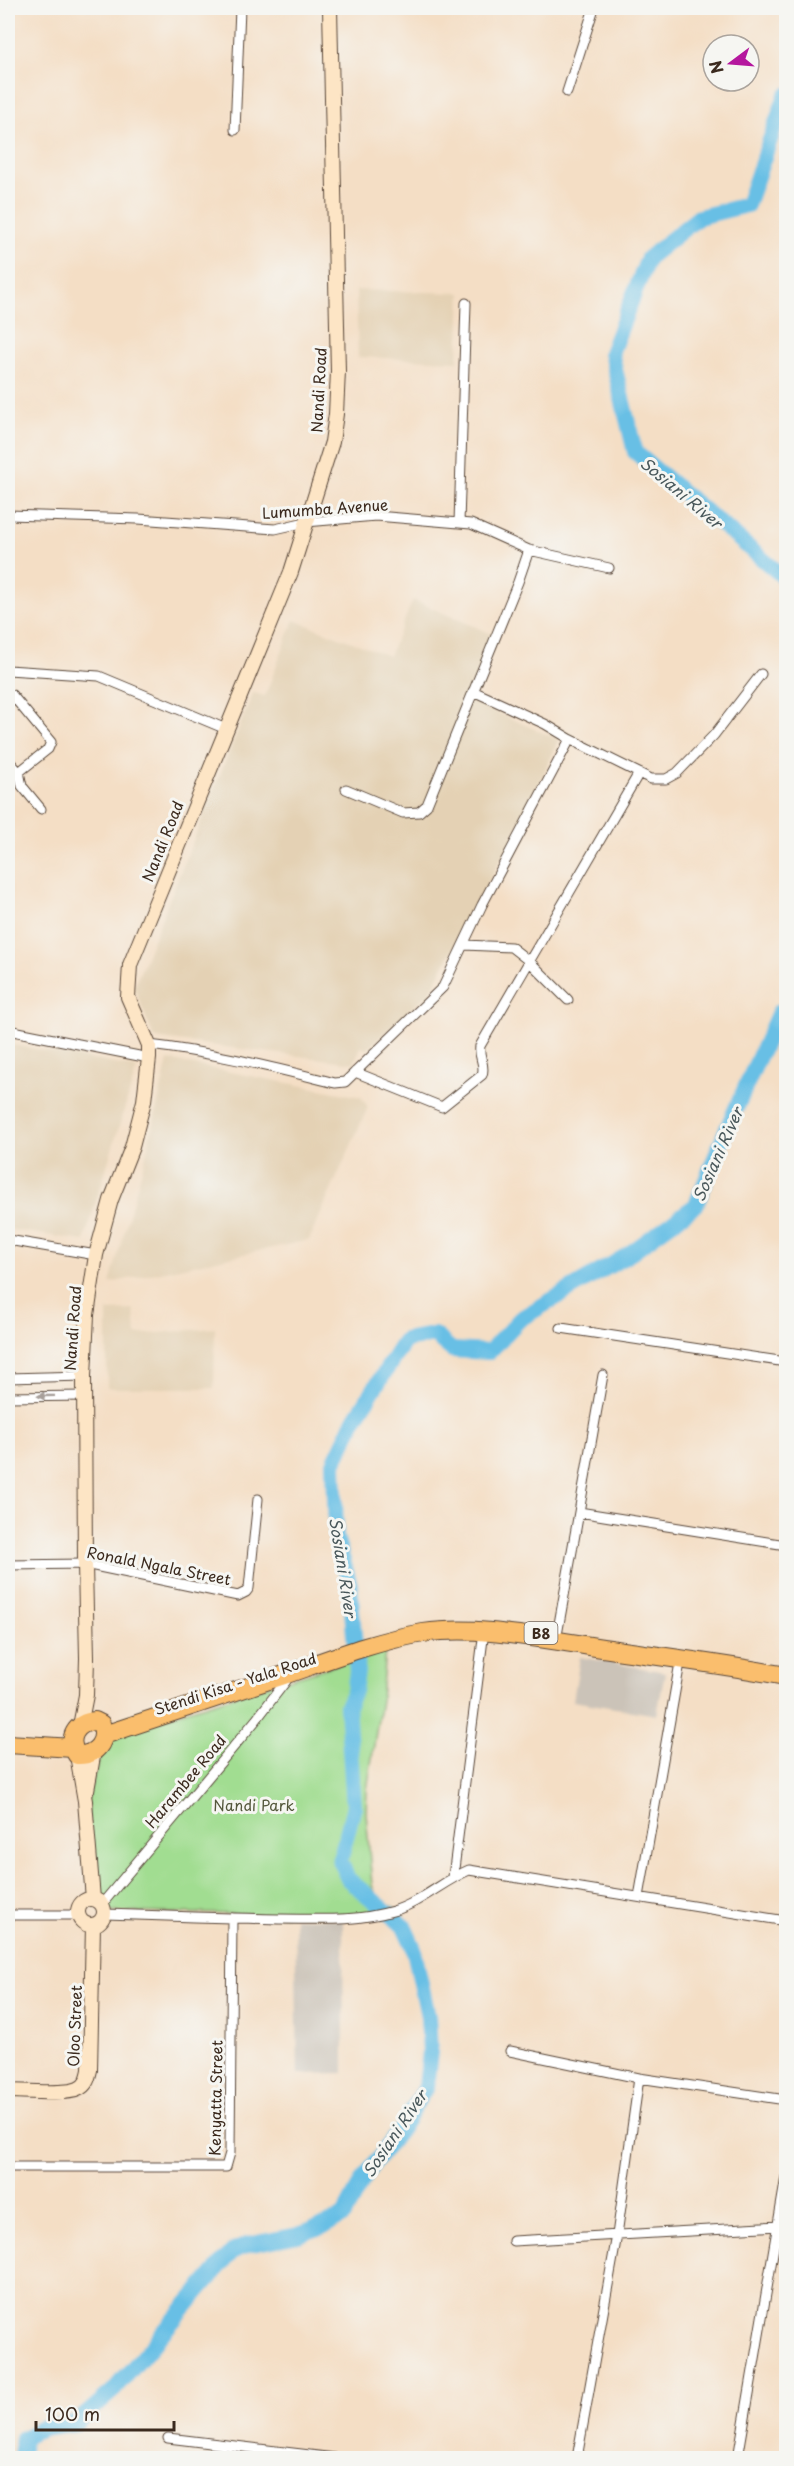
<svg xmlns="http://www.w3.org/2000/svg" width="794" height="2466" font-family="'Playpen Sans',sans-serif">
	<rect width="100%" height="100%" fill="#f6f6f2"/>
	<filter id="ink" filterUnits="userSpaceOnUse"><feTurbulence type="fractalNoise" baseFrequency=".0167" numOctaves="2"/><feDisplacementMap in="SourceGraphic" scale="12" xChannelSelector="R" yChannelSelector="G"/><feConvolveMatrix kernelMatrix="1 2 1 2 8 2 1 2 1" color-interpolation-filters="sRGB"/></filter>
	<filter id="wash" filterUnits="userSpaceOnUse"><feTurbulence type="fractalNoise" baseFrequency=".008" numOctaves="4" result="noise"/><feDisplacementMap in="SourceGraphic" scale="24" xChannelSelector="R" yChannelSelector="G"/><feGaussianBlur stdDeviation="1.35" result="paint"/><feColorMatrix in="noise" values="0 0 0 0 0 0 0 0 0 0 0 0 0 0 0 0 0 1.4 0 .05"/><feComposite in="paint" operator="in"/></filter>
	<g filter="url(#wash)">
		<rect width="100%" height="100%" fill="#f4dec5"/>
		<path fill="#e4d1b4" d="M356 290 461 293 458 361 358 357Z
			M413 600 499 637 469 700 559 740 528 809 430 992 367 1049 361 1047 354 1063 154 1038 134 987 253 693 265 696 294 620 389 656Z
			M8 1044 137 1068 84 1241 8 1229Z
			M168 1060 361 1097 368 1107 309 1240 110 1283 146 1155Z
			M134 1310 136 1335 215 1328 214 1388H107V1311Z"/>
		<path fill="#cbc3b8" d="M580 1657 665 1672 657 1715 573 1701Z
			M295 1918 343 1919 344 2073 298 2074Z"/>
		<path fill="#a1dd91" stroke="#6e8458" stroke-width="1.5" d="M385 1650 381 1700 367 1790 366 1813 372 1885 377 1897 395 1908 367 1916 106 1912 105 1906 93 1897 87 1800 106 1735Z"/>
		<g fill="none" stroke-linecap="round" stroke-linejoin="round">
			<path stroke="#67bfe5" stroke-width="16" d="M786 95 747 205 699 217 648 258 611 353 635 452 786 579
				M21 2458 23 2438 42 2428 76 2423 114 2390 232 2252 247 2245 298 2235 327 2225 344 2215 363 2179 402 2127 426 2087 430 2052 428 2016 413 1946 404 1926 348 1879 340 1861 354 1806 347 1706 354 1691 357 1672 350 1585 336 1537 334 1463 354 1421 405 1340 434 1335 452 1350 489 1352 520 1319 626 1256 696 1205 725 1133 779 1012 786 1014"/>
		</g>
	</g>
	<g filter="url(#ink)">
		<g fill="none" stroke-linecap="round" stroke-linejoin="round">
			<g stroke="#574537" stroke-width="11">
				<path id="street" d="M567 92 594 8
					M235 130 240 8
					M8 515 138 519 275 529 306 522 376 516 471 524 529 550 518 582 427 805 419 812 403 813 346 789
					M459 523 466 303
					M529 550 609 568
					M8 670 99 676 226 729
					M12 695 51 742 48 749 19 772
					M570 739 651 779H666L677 773 714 735 761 674
					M8 760 19 772 22 786 41 809
					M464 945 511 947 529 961 568 1000
					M8 1030 149 1058
					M149 1045C212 1052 274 1068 335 1083L345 1082 443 987 482 905 570 739 545 724 473 691
					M355 1072 442 1107 482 1075C486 1065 478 1057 480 1046L639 773
					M8 1240 96 1255
					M561 1328 786 1362
					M8 1378 84 1376
					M8 1397 85 1396
					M579 1512 603 1375
					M8 1565 85 1564 238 1596 246 1592 249 1588 258 1499
					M557 1635 579 1512 786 1545
					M453 1877 484 1631
					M639 1897 681 1657
					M102 1904 256 1720 286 1681 285 1676
					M104 1914C162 1916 220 1918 279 1919 317 1919 355 1922 393 1911 420 1903 443 1881 469 1870L786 1921
					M8 1915H79
					M510 2051 639 2078
					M8 2167H226L230 2153 232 1918
					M513 2241 779 2226 786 2228
					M168 2438 335 2458
					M577 2458 617 2235 639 2078 786 2100
					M738 2458 786 2177"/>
			</g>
			<g stroke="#574537" stroke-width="16">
				<path id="secondary" d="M80 1726 86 1695 87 1658 85 1564 84 1376 87 1315 96 1255 111 1200 132 1147 144 1101 149 1058V1045L128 997 130 965 291 572 332 442 336 414 338 371 330 8
					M77 1755 85 1801 93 1899
					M87 1790 94 1751
					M78 1912a13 13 0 1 1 26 0a13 13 0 1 1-26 0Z
					M8 2091C23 2091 66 2095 78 2089 86 2086 88 2079 90 2070L93 1925"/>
			</g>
			<g stroke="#574537" stroke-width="20">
				<path id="highway" d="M95 1721 101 1724C108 1741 96 1756 77 1755 66 1739 76 1722 95 1721Z
					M104 1735C164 1715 224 1695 284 1675 330 1659 375 1641 423 1633 478 1625 535 1638 590 1646 655 1656 721 1664 786 1676
					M8 1744 73 1748"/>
			</g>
			<use href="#street" stroke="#fff" stroke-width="9"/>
			<use href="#secondary" stroke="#fde5c5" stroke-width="14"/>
			<use href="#highway" stroke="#fabe6d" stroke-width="18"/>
		</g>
		<defs><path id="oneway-solid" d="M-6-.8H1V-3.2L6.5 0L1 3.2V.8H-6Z" transform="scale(1.5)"/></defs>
		<use fill="#a79f9a" href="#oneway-solid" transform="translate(46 1396) rotate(179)"/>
	</g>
	<g text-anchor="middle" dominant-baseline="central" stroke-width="6" stroke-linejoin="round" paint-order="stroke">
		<rect fill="#f6f6f2" stroke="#73675e" stroke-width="1.5" x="524.5" y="1622" width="33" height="22" rx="4.5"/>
		<g font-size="14" font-weight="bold" fill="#3b2a1e">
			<text x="541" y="1633">B8</text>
		</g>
		<g font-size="15" fill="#3b2a1e" stroke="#f6f6f2">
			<text transform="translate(318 390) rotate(-87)">Nandi Road</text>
			<text transform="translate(325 508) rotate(-4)">Lumumba Avenue</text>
			<text transform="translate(162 841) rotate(-68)">Nandi Road</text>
			<text transform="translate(72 1328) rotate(-86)">Nandi Road</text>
			<text transform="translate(159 1565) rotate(11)">Ronald Ngala Street</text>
			<text transform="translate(235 1683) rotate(-18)">Stendi Kisa - Yala Road</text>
			<text transform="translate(185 1781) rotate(-50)">Harambee Road</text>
			<text transform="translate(74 2026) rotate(-88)">Oloo Street</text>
			<text transform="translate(215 2098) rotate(-89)">Kenyatta Street</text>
		</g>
		<g font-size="15" fill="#54573b" stroke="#f6f6f2">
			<text x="254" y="1804">Nandi Park</text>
		</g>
		<g font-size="16" font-style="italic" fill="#48575a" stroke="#f6f6f2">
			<text transform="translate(682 492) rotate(40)">Sosiani River</text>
			<text transform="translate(717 1154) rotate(-66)">Sosiani River</text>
			<text transform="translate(344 1567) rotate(81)">Sosiani River</text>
			<text transform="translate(394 2133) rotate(-56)">Sosiani River</text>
		</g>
	</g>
	<rect width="794" height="2466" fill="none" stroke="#f6f6f2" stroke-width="30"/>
	<g transform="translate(731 63) rotate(254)"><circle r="28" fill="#f6f6f2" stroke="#aba49d" stroke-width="1.5"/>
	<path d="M0-4.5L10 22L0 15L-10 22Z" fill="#b5179e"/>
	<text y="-9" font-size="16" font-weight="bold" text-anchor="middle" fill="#3b2a1e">N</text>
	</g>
	<path d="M36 2421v9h138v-9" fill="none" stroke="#3b2a1e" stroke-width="3"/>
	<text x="45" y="2421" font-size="18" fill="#3b2a1e" stroke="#f6f6f2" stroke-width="4.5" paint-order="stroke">100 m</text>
</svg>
